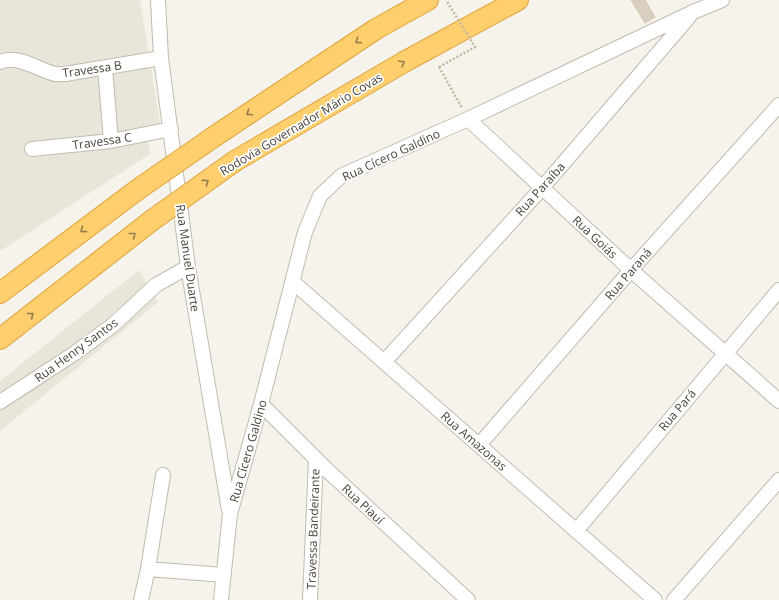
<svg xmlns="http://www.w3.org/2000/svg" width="779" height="600" font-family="'Open Sans',sans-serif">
	<rect width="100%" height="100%" fill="#f6f3ec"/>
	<path fill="#eae5da" d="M0 0H140L162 135 148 139 150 154 0 251Z
		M139 270 158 302 0 431V381Z"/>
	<path fill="#d8cfc1" stroke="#d3c7b4" d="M631 0H645L655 17 645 23Z"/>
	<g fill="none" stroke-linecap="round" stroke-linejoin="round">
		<g stroke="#c2bbae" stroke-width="16">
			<path id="minor" d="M158 0 161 58 188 267 229 510
				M0 62C17 54 39 70 55 74 58 74 62 74 65 74L161 58
				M105 68 111 141
				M468 119 631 270 779 401
				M32 149 111 141 171 129
				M293 282 655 600
				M384 362 542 188 689 17
				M0 402 75 353 113 325 156 285 188 267
				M261 404 327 470 468 600
				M479 445 631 270 779 105
				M576 531 779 290
				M148 569 224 575
				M141 600 148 569 163 475
				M221 600 230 514 261 404 305 232 320 196 341 176 468 119 693 12 722 0
				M310 600 316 459
				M674 600 779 480"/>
		</g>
		<g stroke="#e0a43c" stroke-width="22">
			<path id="highway" d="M215 136 376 29 428 0
				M235 161 404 62 518 0
				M0 293 137 190
				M0 339 151 221"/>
		</g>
		<path stroke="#c4b79f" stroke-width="2.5" stroke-dasharray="2 2" stroke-linecap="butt" d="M439 67 462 108"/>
		<use href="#minor" stroke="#fff" stroke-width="14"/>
		<use href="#highway" stroke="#ffcf6e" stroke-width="20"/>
		<g stroke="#e0a43c" stroke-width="22" stroke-linecap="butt">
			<path id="highway-bridge" d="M137 190 215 136
				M151 221 235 161"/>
		</g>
		<path stroke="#c4b79f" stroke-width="2.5" stroke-dasharray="2 2" stroke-linecap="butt" d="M439 67 475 47 446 0"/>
		<use href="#highway-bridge" stroke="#ffcf6e" stroke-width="20"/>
	</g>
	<defs><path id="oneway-chevron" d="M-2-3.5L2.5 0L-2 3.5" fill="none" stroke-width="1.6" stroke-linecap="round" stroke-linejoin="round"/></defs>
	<g stroke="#937c4e">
		<use href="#oneway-chevron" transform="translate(358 41) rotate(146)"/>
		<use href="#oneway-chevron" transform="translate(402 63) rotate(-30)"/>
		<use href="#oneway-chevron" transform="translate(249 113) rotate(146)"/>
		<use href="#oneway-chevron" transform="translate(206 182) rotate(-36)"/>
		<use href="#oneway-chevron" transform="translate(83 230) rotate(143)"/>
		<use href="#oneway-chevron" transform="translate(133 235) rotate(-38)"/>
		<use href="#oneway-chevron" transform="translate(31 315) rotate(-38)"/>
	</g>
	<g text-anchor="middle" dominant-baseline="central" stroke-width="3.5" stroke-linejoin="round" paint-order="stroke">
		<g font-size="12" fill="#4b4439" stroke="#fff">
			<text transform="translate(92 69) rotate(-8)">Travessa B</text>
			<text transform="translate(301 124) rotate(-31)">Rodovia Governador Mário Covas</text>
			<text transform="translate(102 141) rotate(-8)">Travessa C</text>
			<text transform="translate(391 155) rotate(-25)">Rua Cícero Galdino</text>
			<text transform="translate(540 189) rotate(-48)">Rua Paraíba</text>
			<text transform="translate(595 237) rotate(43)">Rua Goiás</text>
			<text transform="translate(188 258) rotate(82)">Rua Manuel Duarte</text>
			<text transform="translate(628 274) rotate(-49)">Rua Paraná</text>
			<text transform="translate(76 350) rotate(-36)">Rua Henry Santos</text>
			<text transform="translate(677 410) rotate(-50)">Rua Pará</text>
			<text transform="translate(474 441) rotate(41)">Rua Amazonas</text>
			<text transform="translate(248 451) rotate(-74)">Rua Cícero Galdino</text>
			<text transform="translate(363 504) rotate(43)">Rua Piauí</text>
			<text transform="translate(313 529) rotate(-88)">Travessa Bandeirante</text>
		</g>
	</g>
</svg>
